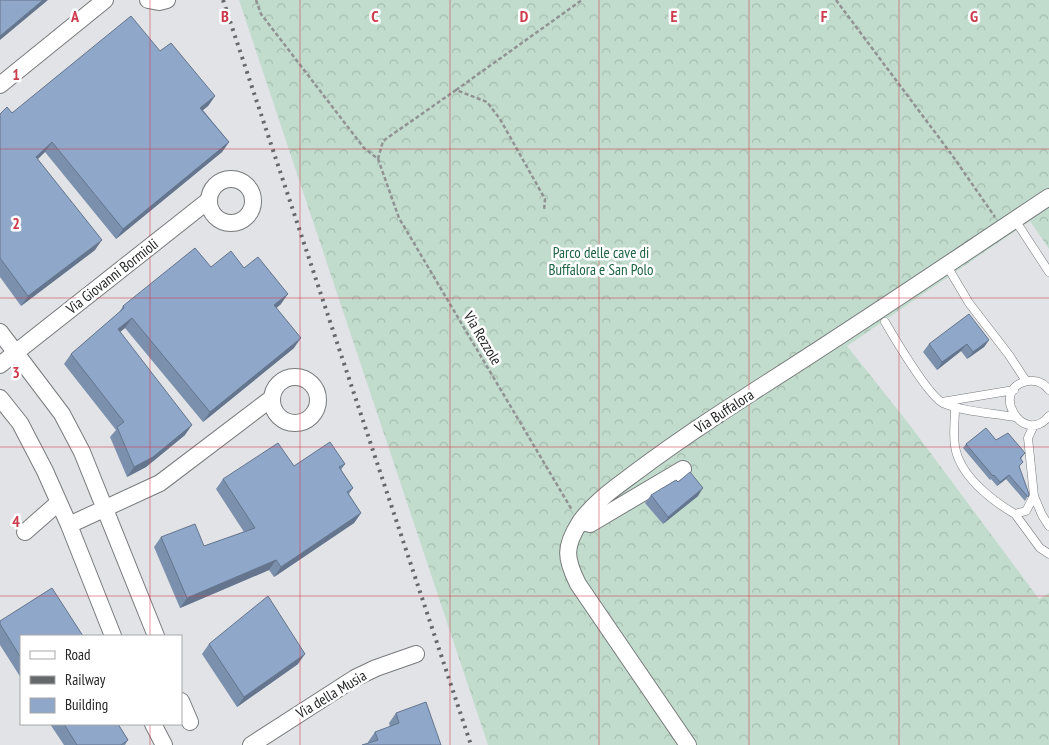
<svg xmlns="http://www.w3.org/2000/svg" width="1049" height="745" font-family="'PT Sans Narrow',sans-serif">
	<defs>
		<pattern id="forest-crowns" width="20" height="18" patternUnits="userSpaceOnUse" patternTransform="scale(1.25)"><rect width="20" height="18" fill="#c1dccc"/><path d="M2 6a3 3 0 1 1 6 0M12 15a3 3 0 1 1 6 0" fill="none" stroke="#a6bdaf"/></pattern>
	</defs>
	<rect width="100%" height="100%" fill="#e1e3e6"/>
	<path fill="url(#forest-crowns)" d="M239 0H1049V249L1030 221 847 346 909 424 1039 599 1049 593V745H488Z"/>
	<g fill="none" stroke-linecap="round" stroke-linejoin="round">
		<g stroke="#787a7c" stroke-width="9">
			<path id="lane" d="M1015 220 1049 272
				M947 266 969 303 1009 355 1026 381
				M885 322C895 339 929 396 943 403 964 412 992 413 1015 417
				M1049 390C1044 383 1037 380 1028 381 988 388 1023 448 1049 416
				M942 402 1014 390
				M955 407C955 419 953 434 955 446 959 475 991 500 1015 514L1026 511 1034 496 1028 438 1034 425
				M1034 496 1042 515 1049 526
				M1015 514 1040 548 1049 554"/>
		</g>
		<g stroke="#787a7c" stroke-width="18">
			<path id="street" d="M148 0 159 2 167 0
				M0 85 105 0
				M209 201a22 22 0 1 1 44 0a22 22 0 1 1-44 0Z
				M0 332 62 414 82 452 156 636
				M0 365 209 200
				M272 400a23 23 0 1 1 46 0a23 23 0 1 1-46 0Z
				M0 398 20 423 45 471 69 525 113 636
				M580 522 590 524 683 469
				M69 525 160 483 272 398
				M25 532 58 503
				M181 701 190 722
				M153 724 164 745
				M251 745 355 678 376 668 416 654
				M688 745 578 584C565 558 564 547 580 522 595 501 616 487 636 472 684 436 734 404 784 372 873 315 960 256 1049 197"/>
		</g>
		<path stroke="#909294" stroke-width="2.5" stroke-dasharray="4 2.5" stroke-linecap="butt" d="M256 0 261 14 364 148 378 159 399 218 572 510
			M836 0 952 155 995 217
			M456 90 582 0
			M378 159 383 141 456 90 487 102 500 119 545 199 544 211"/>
		<use href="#lane" stroke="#fff" stroke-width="8"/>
		<use href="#street" stroke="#fff" stroke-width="16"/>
		<path stroke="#666769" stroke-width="4" stroke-dasharray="2.5 5" stroke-linecap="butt" d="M223 0 471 745"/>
	</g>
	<path fill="#7b90ad" d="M160 51 215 96 208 106 203 110 229 142 222 152 116 239 45 152 38 159 95 250 21 306 0 277V114L12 113Z
		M211 267 244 268 281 304 276 308 294 348 203 422 125 328 120 332 185 435 146 467 127 477 110 437 116 430 64 364 71 354 119 313 123 306Z
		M989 340 984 347 967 359 961 351 937 370 923 352 929 344Z
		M966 444 1025 453 1021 459 1023 462 1019 467 1029 494 1025 501 1006 479 997 486 991 479 990 480 963 448Z
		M345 464 341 470 353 488 349 494 361 513 354 523 274 577 269 570 180 608 154 547 161 537 204 546 244 532 216 489 223 479 294 466Z
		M678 482 698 496 663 524 645 503 651 495Z
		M0 621 21 636V678L0 645Z
		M209 644 298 664 237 707 202 654Z
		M396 713 441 745 368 743V742L375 732 390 727 389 723Z
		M50 724H118L128 740 125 745H64Z"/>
	<path fill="#64758d" d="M43 0H48L0 40V36Z
		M215 96 208 106 193 118 200 108Z
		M52 142 45 152 29 167 36 157Z
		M229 142 222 152 116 239 123 229Z
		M102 240 95 250 21 306 28 296Z
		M288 294 281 304 267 316 274 305Z
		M132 318 125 328 111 339 118 329Z
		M301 338 294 348 203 422 210 412Z
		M989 340 984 347 967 359 973 352Z
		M967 344 961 351 937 370 942 362Z
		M192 425 185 435 146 467 127 477 134 467Z
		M1009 475 1006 479 997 486 1000 482Z
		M703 488 698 496 663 524 668 517Z
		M361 513 354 523 274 577 281 567Z
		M276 560 269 570 180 608 187 598Z
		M305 654 298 664 237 707 244 697Z"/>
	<path fill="#8fa7c9" stroke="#64758d" d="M0 0H43L0 36Z
		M131 16 160 51 171 43 215 96 200 108 229 142 123 229 52 142 36 157 102 240 28 296 0 258V114L7 107 12 113Z
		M195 248 211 267 231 251 244 268 258 257 288 294 274 305 301 338 210 412 132 318 118 329 192 425 153 457 134 467 117 427 124 422 71 354 124 308 123 306Z
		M969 314 989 340 973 352 967 344 942 362 929 344Z
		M986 428 996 440 1008 433 1025 453 1020 458 1023 462 1019 466 1029 494 1028 497 1009 475 1000 482 994 475 993 476 966 444Z
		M330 442 345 464 339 467 353 488 347 492 361 513 281 567 276 560 187 598 161 537 195 524 204 546 255 528 223 479 278 443 294 466Z
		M690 472 703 488 668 517 651 495 676 480 678 482Z
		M52 588 83 636H21V658L0 624V621Z
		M268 596 305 654 244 697 209 644Z
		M426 702 441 745H362L378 740 375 732 399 723 396 713Z
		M64 724H118L128 740 121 745H77Z"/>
	<path fill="none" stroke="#cc3c4c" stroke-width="1" stroke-opacity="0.55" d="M150 0V636M300 0V745M450 0V745M599 0V745M749 0V745M899 0V745M0 149H1049M0 298H1049M0 447H1049M0 596H1049M150 724V745"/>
	<g text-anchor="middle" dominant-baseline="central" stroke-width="5" stroke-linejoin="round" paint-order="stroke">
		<g font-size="15" fill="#1e6444" stroke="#fff">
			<text x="601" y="252">Parco delle cave di<tspan x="601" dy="17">Buffalora e San Polo</tspan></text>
		</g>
		<g font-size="15" fill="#242526" stroke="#fff">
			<text transform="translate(112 276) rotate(-38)">Via Giovanni Bormioli</text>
			<text transform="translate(483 338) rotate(59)">Via Rezzole</text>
			<text transform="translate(724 411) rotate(-33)">Via Buffalora</text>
			<text transform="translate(331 694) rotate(-31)">Via della Musia</text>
		</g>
	</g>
	<g font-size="16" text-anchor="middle" font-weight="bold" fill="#cc3c4c" stroke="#fff" stroke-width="5" stroke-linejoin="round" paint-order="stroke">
		<text x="75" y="22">A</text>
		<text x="225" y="22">B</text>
		<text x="375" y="22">C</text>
		<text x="524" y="22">D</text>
		<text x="674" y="22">E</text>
		<text x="824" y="22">F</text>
		<text x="974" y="22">G</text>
		<text x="16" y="80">1</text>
		<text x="16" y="229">2</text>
		<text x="16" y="378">3</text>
		<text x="16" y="527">4</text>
	</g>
	<rect x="20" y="635" width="162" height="90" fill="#ffffff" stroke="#a7a8a8"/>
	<rect x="30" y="651" width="25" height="8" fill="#ffffff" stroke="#a7a8a8"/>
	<text x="65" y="660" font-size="15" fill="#242526">Road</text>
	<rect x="30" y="676" width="25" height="8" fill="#666769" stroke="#a7a8a8"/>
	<text x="65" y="685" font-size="15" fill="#242526">Railway</text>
	<rect x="30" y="698" width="25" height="15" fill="#8fa7c9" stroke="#a7a8a8"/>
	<text x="65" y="710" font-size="15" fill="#242526">Building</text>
</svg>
